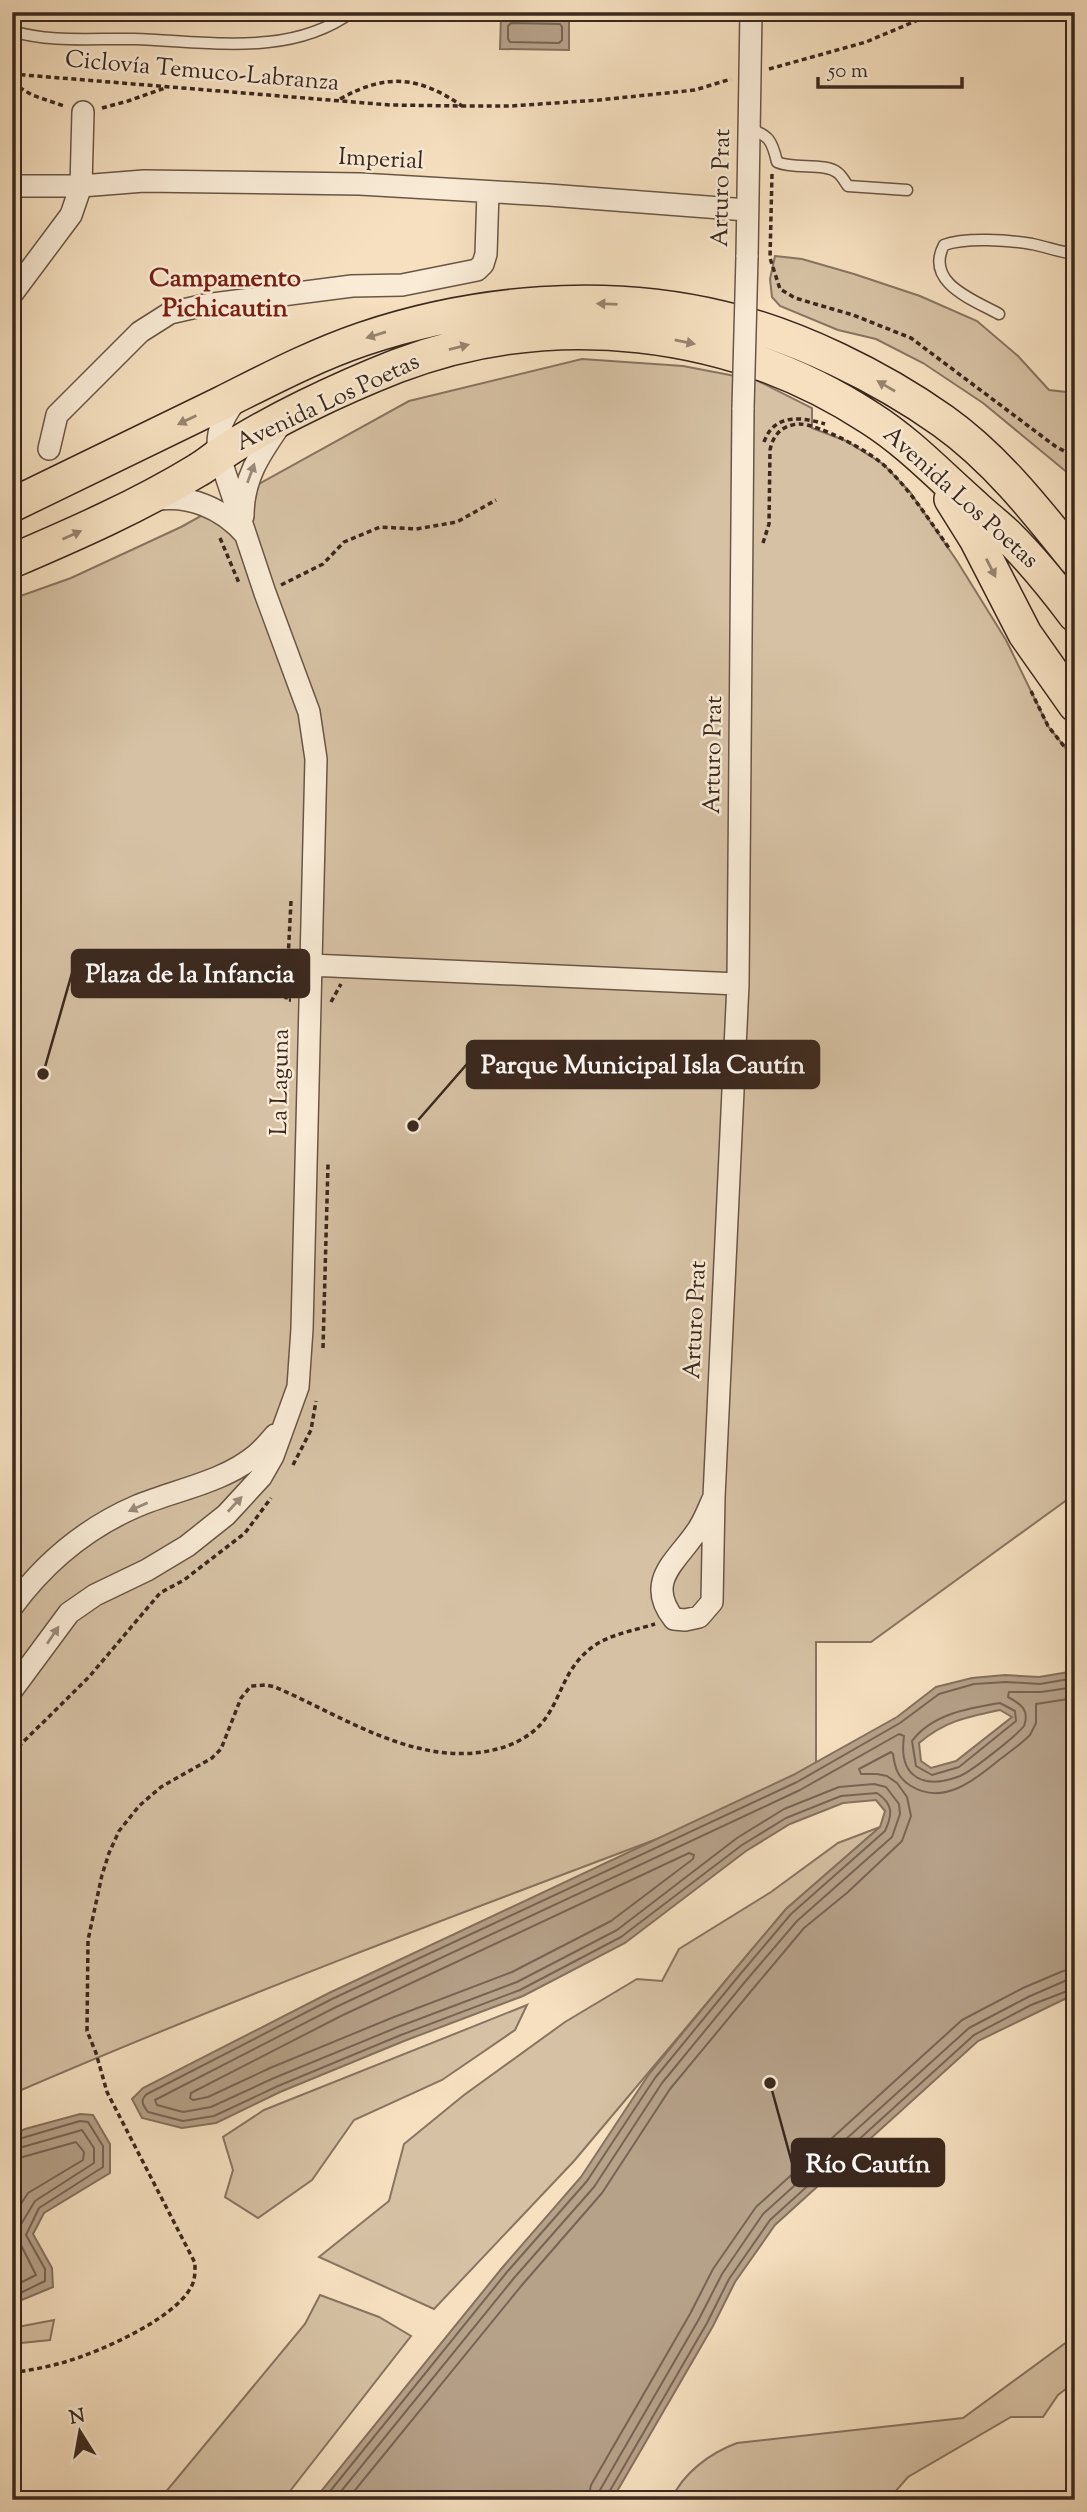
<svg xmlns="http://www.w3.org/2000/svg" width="1087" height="2512" font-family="'Sorts Mill Goudy',serif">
	<rect width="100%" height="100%" fill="#f6e0c0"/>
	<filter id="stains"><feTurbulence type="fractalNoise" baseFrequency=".00286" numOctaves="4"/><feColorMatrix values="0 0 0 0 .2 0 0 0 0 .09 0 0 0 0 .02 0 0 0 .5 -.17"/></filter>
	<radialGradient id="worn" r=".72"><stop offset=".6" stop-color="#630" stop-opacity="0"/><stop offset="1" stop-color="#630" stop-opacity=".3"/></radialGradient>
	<path fill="#d6c1a4" stroke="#887461" stroke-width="2" d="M775 256 802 259 854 274 920 296 977 321 1018 356 1049 390 1075 393V479L983 403 923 363 876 339 838 330 780 306 772 297 770 279Z
		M582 359 683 366 756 380 812 408V428L846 441 883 464 910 492 957 561 1006 640 1048 726 1075 760V1494L871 1642H816V1779C547 1881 276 1980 12 2094V599L71 578 181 527 409 401Z
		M880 1827 786 1909 574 2161 434 2309 319 2257 389 2201 404 2144 464 2095 565 2022 637 1979 662 1981 679 1949 771 1892 838 1843Z
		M527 2005 515 2030 442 2080 354 2120 312 2180 258 2218 225 2197 233 2170 223 2137 264 2110Z
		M320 2295 379 2317 411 2336 283 2500H159L305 2324Z
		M54 2320 50 2340 12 2344V2328Z
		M1075 2336V2382L1058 2395 1043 2417H1011L908 2477 888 2500H671C683 2473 710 2453 737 2443L963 2418Z"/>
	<path fill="#b6a189" stroke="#85715e" stroke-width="2" fill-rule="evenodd" d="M501 16 569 17V50L500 49Z
		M1075 1671V1994L978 2041 775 2225 735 2282 713 2326 612 2500H314L502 2268 581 2177 649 2074 732 1973 786 1909 880 1827 885 1811 876 1800 843 1803 790 1824 746 1851 625 1943 523 1996 404 2041 280 2092 216 2123 182 2128 142 2118 132 2099 143 2088 329 1993 793 1775 897 1717 936 1687 972 1678 1005 1675 1039 1677ZM1000 1710 1012 1717 956 1761 931 1768 921 1761 919 1743C945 1721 967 1717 1000 1710Z
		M80 2114 93 2115 110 2144V2173L44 2213 33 2234 52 2268 53 2287 12 2304V2135L25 2129Z"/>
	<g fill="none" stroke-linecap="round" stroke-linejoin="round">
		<path stroke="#786454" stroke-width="2" d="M511 23 560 24 562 27V40L559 43 510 42 508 39V26Z
			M1000 1703 1015 1711 1016 1721 959 1767 932 1775 916 1766 912 1741C932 1714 969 1708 1000 1703Z
			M689 1853 694 1855 693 1859 611 1921 512 1972 394 2017 270 2068 208 2097 193 2100 190 2098 191 2093 341 2016Z
			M12 2141 80 2121 88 2122 103 2146V2167L39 2208 26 2235 45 2269V2281L12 2297
			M12 2150 82 2130 94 2148V2163L35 2201 20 2226 19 2241 36 2275 12 2287
			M12 2160 76 2142 84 2152 83 2160 28 2193 12 2218
			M323 2500 507 2272 587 2181 655 2078 737 1978 791 1914 885 1831C893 1814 893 1804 877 1793L841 1796 786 1818 742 1845 621 1937 520 1990 401 2035 278 2086 214 2116 183 2121 148 2112C142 2104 140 2100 147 2094L332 1999 797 1782 900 1723 939 1694 974 1684 1006 1682 1040 1684 1075 1678
			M334 2500 514 2278 594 2187 662 2083 744 1983 797 1921 892 1837 900 1814 899 1804 886 1787 874 1784 839 1787 784 1809 737 1838 617 1930 517 1982 398 2027 274 2078 211 2107 183 2112 157 2105 155 2100 336 2007 800 1790 899 1734 904 1736C898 1778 924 1790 960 1776 972 1771 1016 1736 1024 1726 1030 1710 1021 1704 1008 1697L1009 1692H1041L1075 1687
			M347 2500 522 2285 602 2193 670 2089 752 1990 804 1928 848 1892 902 1841 911 1816 907 1797 897 1783 887 1776 877 1774H861L859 1769 891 1752 893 1754C895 1769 898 1778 911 1786 943 1806 975 1780 999 1760 1010 1752 1021 1744 1030 1735L1036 1723V1704L1075 1698
			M588 2500 591 2485 690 2314 713 2269 756 2207 962 2020 1023 1988 1063 1971 1075 1969
			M598 2500 600 2490 699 2319 722 2274 763 2214 969 2028 1028 1997 1067 1980 1075 1979
			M607 2500 608 2494 707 2323 729 2279 770 2220 974 2035 1031 2005 1075 1988"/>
		<g stroke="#6a5646" stroke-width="13">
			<path id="service" d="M12 31C50 43 95 38 134 39 207 41 289 58 352 12
				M749 128C769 136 772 140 777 162 794 170 825 162 838 173 842 176 845 182 848 186L907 190
				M999 314C974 300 924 283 944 245 965 237 1009 240 1032 244 1047 247 1059 252 1075 254"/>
		</g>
		<g stroke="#6a5646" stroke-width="24">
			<path id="minor" d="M12 186H81L144 181 360 184 549 195 747 210
				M747 257 751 12
				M12 294 71 215 81 186 83 112
				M49 449 57 415 140 332 170 313 205 305 352 286 402 285 477 270 483 264 486 254 488 192
				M154 500C189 494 222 508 245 534
				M243 516C243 478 260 454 280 425
				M310 965 738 984
				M714 1497 712 1602 699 1617 685 1620 674 1619C643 1580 679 1560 699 1528 705 1519 709 1507 714 1497L738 984 743 408
				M12 1607C45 1562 86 1528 137 1506 175 1490 224 1482 256 1455 263 1449 269 1442 275 1435
				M12 1690 69 1613 95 1595 147 1570 187 1546 226 1515 261 1477 273 1456 298 1387 302 1329 316 759 309 712 265 593 219 455C215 434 224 414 238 398"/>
		</g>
		<g stroke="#3b281e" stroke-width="36">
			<path id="primary" d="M951 499 976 539 1025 634 1075 705
				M12 505C82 471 152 437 222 403 268 380 313 356 363 339 476 301 605 290 722 318 796 335 881 377 943 421 995 458 1036 510 1075 559
				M12 561C75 534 139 506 198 470 205 466 211 461 218 456 268 422 341 388 397 366 552 307 731 327 870 418 908 442 938 474 972 504 983 515 997 525 1008 536 1033 561 1054 587 1075 615"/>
		</g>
		<path stroke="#3b281e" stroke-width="3.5" stroke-dasharray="5 3.5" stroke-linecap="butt" d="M769 69 866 42 937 12
			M12 74 390 105 462 106H511L599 100 695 90 731 79
			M12 83 32 95 64 106
			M340 99C386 73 419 76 462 106
			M102 108 128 101 165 88
			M772 174 770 258 780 289 795 298 853 315 911 338 1055 446 1075 457
			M764 442C774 413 802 417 825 424
			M220 538 239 583
			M763 543 769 524 770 450C773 435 782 425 799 424 819 424 871 452 886 467 911 491 929 520 949 548
			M281 585 323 564 344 542 380 527 416 529 457 522 496 500
			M1031 691 1048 726 1075 760
			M291 901 286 1000H291
			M331 1002 341 984
			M323 1348 328 1164
			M293 1465 311 1430 316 1401
			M12 1753 89 1677 160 1593 184 1580 245 1533 271 1498
			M12 2373C30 2370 48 2367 65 2362 99 2352 184 2316 194 2280 195 2275 195 2268 195 2263L107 2092 96 2053 87 2031 88 1940 102 1875 109 1853 119 1831 139 1806 161 1787 212 1758 221 1749 241 1698 251 1686 266 1685 275 1687C345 1717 421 1771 501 1748 518 1743 535 1733 545 1719 556 1704 561 1687 570 1672 592 1636 619 1635 655 1624"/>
		<use href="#service" stroke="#f9ebd6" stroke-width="10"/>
		<use href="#minor" stroke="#f9ebd6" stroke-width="21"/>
		<use href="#primary" stroke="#f6e0c0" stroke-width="33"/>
		<g stroke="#6a5646" stroke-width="24" stroke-linecap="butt">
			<path id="minor-bridge" d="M743 408 747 257"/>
		</g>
		<use href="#minor-bridge" stroke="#f9ebd6" stroke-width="21"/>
	</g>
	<defs><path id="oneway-solid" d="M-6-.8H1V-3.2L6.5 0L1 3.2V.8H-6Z" transform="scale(1.75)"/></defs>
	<g fill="#98846f">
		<use href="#oneway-solid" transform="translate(607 304) rotate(-178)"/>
		<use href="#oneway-solid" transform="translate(376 335) rotate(163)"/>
		<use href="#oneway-solid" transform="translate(685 342) rotate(11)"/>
		<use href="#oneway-solid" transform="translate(459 347) rotate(-14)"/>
		<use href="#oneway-solid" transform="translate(886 386) rotate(-150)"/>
		<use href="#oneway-solid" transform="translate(187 420) rotate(154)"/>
		<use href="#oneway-solid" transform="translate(72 535) rotate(-24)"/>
		<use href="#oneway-solid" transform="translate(991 568) rotate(63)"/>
	</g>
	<g fill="#9a8a7a">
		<use href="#oneway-solid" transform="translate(251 473) rotate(-70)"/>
		<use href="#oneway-solid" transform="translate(235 1504) rotate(-47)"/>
		<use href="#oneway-solid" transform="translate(138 1507) rotate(156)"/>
		<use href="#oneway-solid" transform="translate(53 1635) rotate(-56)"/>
	</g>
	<g text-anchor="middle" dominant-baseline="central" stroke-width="5" stroke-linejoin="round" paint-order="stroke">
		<g font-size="24" fill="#3b281e" stroke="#f9ebd6">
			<text transform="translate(202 72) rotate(5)">Ciclovía Temuco-Labranza</text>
			<text transform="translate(381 160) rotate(3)">Imperial</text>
			<text transform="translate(722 188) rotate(-89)">Arturo Prat</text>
			<text transform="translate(328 403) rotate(-25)">Avenida Los Poetas</text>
			<text transform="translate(960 498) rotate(42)">Avenida Los Poetas</text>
			<text transform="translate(714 755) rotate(-89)">Arturo Prat</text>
			<text transform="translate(281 1082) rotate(-89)">La Laguna</text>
			<text transform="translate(696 1320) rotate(-87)">Arturo Prat</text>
		</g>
		<g font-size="26" font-weight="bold" fill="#7a1f14" stroke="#f9ebd6">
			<text x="225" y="279">Campamento<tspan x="225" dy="30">Pichicautin</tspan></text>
		</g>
	</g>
	<path fill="none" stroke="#3b281e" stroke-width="2.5" d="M43 1074L72 973M413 1126L467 1064M770 2083L792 2163"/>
	<g fill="#3b281e" stroke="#f9ebd6" stroke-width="2.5">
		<circle cx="43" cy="1074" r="7"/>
		<circle cx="413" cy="1126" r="7"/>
		<circle cx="770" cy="2083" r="7"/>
	</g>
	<g fill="#3b281e" stroke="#3b281e" stroke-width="2.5">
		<rect x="72" y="950" width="237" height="47" rx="7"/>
		<rect x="467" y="1041" width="352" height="47" rx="7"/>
		<rect x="792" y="2139" width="152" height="47" rx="7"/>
	</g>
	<g font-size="26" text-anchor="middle" font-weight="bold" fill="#fff">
		<text x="190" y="982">Plaza de la Infancia</text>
		<text x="643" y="1073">Parque Municipal Isla Cautín</text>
		<text x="868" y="2172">Río Cautín</text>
	</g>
	<rect width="1087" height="2512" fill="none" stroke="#f6e0c0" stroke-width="42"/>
	<rect x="14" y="14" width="1059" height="2484" fill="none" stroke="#3b281e" stroke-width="3.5"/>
	<rect x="21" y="21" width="1045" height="2470" fill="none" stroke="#3b281e" stroke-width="2"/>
	<g transform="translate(80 2432) rotate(349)" stroke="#f9ebd6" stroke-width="5" paint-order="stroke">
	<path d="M0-5L12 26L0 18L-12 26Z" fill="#3b281e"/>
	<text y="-10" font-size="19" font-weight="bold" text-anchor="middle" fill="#3b281e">N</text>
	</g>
	<path d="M818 77v10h144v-10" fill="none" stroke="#3b281e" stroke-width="3.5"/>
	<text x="828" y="77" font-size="21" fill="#3b281e" stroke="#f9ebd6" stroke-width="5" paint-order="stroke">50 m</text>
	<rect width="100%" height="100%" filter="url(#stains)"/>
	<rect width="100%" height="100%" fill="url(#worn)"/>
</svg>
